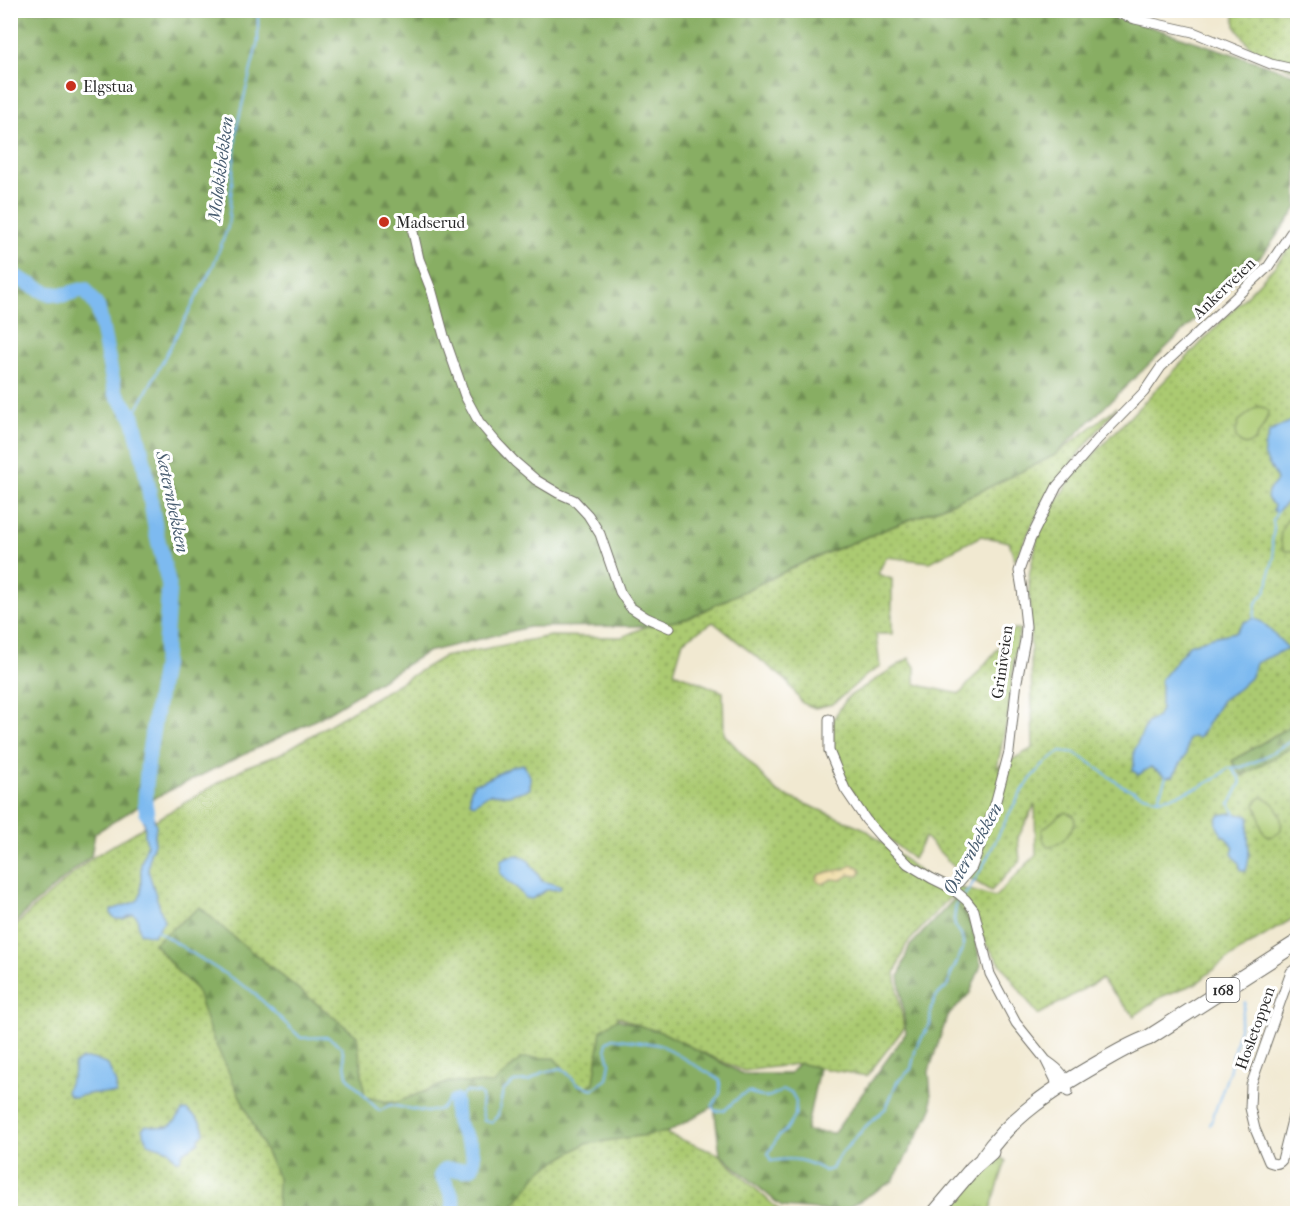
<svg xmlns="http://www.w3.org/2000/svg" width="1308" height="1224" font-family="'IM FELL French Canon',serif">
	<defs>
		<pattern id="grass-dots" width="8" height="8" patternUnits="userSpaceOnUse" patternTransform="scale(1.5)"><rect width="8" height="8" fill="#abca71"/><path d="M2 2h.1M6 6h.1" fill="none" stroke="#8ba45d" stroke-width="1.8" stroke-linecap="round"/></pattern>
		<pattern id="forest-firs" width="22" height="20" patternUnits="userSpaceOnUse" patternTransform="scale(1.5)"><rect width="22" height="20" fill="#88ae63"/><path d="M5 1l3.5 6h-7zM16 11l3.5 6h-7z" fill="#6f8e52"/></pattern>
		<pattern id="sand-dots" width="8" height="8" patternUnits="userSpaceOnUse" patternTransform="scale(1.5)"><rect width="8" height="8" fill="#eeda9e"/><path d="M2 2h.1M6 6h.1" fill="none" stroke="#cb8" stroke-width="1.8" stroke-linecap="round"/></pattern>
		<pattern id="park-tufts" width="24" height="20" patternUnits="userSpaceOnUse" patternTransform="scale(1.5)"><rect width="24" height="20" fill="#abca71"/><path d="M3 7l-1-3M5 7V3M7 7l1-3M15 17l-1-3M17 17v-4M19 17l1-3" fill="none" stroke="#8ba45d"/></pattern>
	</defs>
	<rect width="100%" height="100%" fill="#fff"/>
	<filter id="ink" filterUnits="userSpaceOnUse"><feTurbulence type="fractalNoise" baseFrequency=".0167" numOctaves="2"/><feDisplacementMap in="SourceGraphic" scale="12" xChannelSelector="R" yChannelSelector="G"/><feConvolveMatrix kernelMatrix="1 2 1 2 8 2 1 2 1" color-interpolation-filters="sRGB"/></filter>
	<filter id="wash" filterUnits="userSpaceOnUse"><feTurbulence type="fractalNoise" baseFrequency=".008" numOctaves="4" result="noise"/><feDisplacementMap in="SourceGraphic" scale="24" xChannelSelector="R" yChannelSelector="G"/><feGaussianBlur stdDeviation="1.35" result="paint"/><feColorMatrix in="noise" values="0 0 0 0 0 0 0 0 0 0 0 0 0 0 0 0 0 1.4 0 .05"/><feComposite in="paint" operator="in"/></filter>
	<g filter="url(#wash)">
		<rect width="100%" height="100%" fill="#f1e9d1"/>
		<path fill="url(#grass-dots)" stroke="#6b7a4e" stroke-width="1.5" d="M1234 11H1297V71L1257 56 1235 26Z
			M1297 238V722L1232 761 1242 776 1297 744V916L1249 945 1214 969 1197 983 1163 996 1134 1016 1101 979 1038 1015 951 896 906 945 895 973 904 1028 867 1076 797 1064 744 1071 617 1016 667 1134 718 1154 782 1213 11 1214V930L36 906 93 857 245 767 280 754 443 657 550 636 622 637 647 626 686 619 809 560 979 492 1055 455 1117 407 1049 491 1015 560 1009 542 981 536 930 562 886 557 878 574 892 579V634H876L880 667 868 674 833 704 815 708 802 703 787 681 713 622 683 641 674 672 723 692 724 734 777 792 865 829 931 880 995 897 1036 855 1035 804 1018 838 1020 861 991 891 959 872 925 837 913 859 890 840 847 784 833 753V719L848 697 909 658 915 667V683L922 686 960 694 1014 629H1020L1015 653 1008 715 997 768 1033 748 1029 576 1039 531 1072 477 1274 267Z"/>
		<path fill="url(#forest-firs)" stroke="#5a6c47" stroke-width="1.5" d="M1099 10 1297 75V208L1265 252 1055 455 979 492 809 560 686 619 647 626 529 627 427 652 319 718 142 804 95 833 91 856 34 904 11 927V11Z
			M1297 722V744L1242 776 1232 761Z
			M955 898 973 929 981 965 970 993 947 1017 929 1071 932 1109 893 1181 841 1212 782 1207 720 1154 714 1106 668 1132 585 1144 542 1170 514 1204 512 1213H277L278 1178 210 1032 196 989 177 971 154 943 200 907 231 935 357 1036 365 1097 395 1103 449 1082 493 1084 522 1058H554L583 1089 594 1083 601 1030 617 1019 664 1033 743 1074H789L799 1063 819 1068 806 1131 834 1133 906 1033 899 976 909 947Z"/>
		<path fill="url(#sand-dots)" stroke="#8c8264" stroke-width="1.5" d="M854 865 859 867 861 870 859 876 849 875 842 880 832 879 823 884 818 882 816 879 819 875 828 872 845 869 850 866Z"/>
		<path fill="url(#park-tufts)" stroke="#6b7a4e" stroke-width="1.5" d="M996 1154 1006 1161 989 1213 937 1214Z"/>
		<path fill="#abca71" stroke="#6b7a4e" stroke-width="1.5" d="M1257 407H1262L1268 411C1268 422 1259 432 1254 442L1245 445C1232 440 1235 433 1239 421Z
			M1291 517 1297 518V548L1293 551H1285C1277 539 1280 525 1291 517Z
			M1262 797C1276 801 1285 818 1280 832 1266 842 1262 834 1260 820 1260 815 1257 810 1255 805L1257 800Z
			M1066 812 1074 816 1075 823C1067 835 1063 846 1047 846L1043 839 1042 830 1060 815Z"/>
		<path fill="#7dbaf0" stroke="#54728e" stroke-width="1.5" d="M1291 421H1295L1297 427 1298 445 1294 451V459L1297 464V500L1295 498 1288 501 1277 512 1273 511 1274 505 1271 503 1267 498 1268 491 1277 481C1275 470 1265 463 1264 452 1263 445 1269 440 1269 432 1277 429 1283 424 1291 421Z
			M1254 618 1262 622 1288 648 1256 663 1250 678 1238 689 1222 700 1199 738 1192 737 1188 740 1186 755 1173 776 1166 777 1151 767 1138 775 1133 770 1134 764V751L1147 723 1158 716 1161 709V679L1189 645 1212 637 1236 632 1244 622Z
			M523 764 530 776V789L509 795 489 794 474 804 470 802V792L474 783 482 782 511 767Z
			M152 812 156 825 154 844 150 854 148 870 164 921 153 936 140 933 137 917 133 914 124 919H116L111 915V910L135 902 139 899 141 893V864L147 845 145 836V828L143 816Z
			M1231 813 1249 816C1249 822 1248 826 1248 831 1248 846 1251 855 1246 871L1241 870 1239 863 1232 854 1234 847C1227 837 1209 827 1220 815Z
			M519 855 529 861 542 881 561 886 560 889 546 890 532 899 525 898 517 888 508 882 500 873 501 860 509 856Z
			M82 1059H93L108 1065 116 1084V1094L93 1093 75 1097 69 1096 66 1092C68 1079 75 1081 74 1064Z
			M187 1110C196 1117 203 1121 204 1133L199 1138V1142L183 1152 180 1160H176L169 1150 148 1143 142 1129 146 1125C166 1128 172 1130 182 1111Z"/>
		<g fill="none" stroke-linecap="round" stroke-linejoin="round">
			<path stroke="#7dbaf0" stroke-width="2" d="M133 417 213 266 228 227 237 126 258 41V10
				M1254 618 1256 603 1265 592 1269 582 1270 570 1274 558 1272 543 1274 528 1273 520 1277 512
				M1232 769 1239 777 1241 782 1230 804 1235 814
				M1158 799 1166 777
				M964 896C999 850 1010 784 1061 751L1075 753 1092 764 1119 784 1140 794 1158 799 1174 796 1200 787 1218 777 1228 768 1242 767 1259 760 1298 737
				M157 931 252 991 301 1038 328 1037 342 1047 347 1076 370 1102 380 1111 390 1105 427 1112 441 1109 451 1098 455 1101 466 1092 479 1093 482 1096 481 1108 484 1120 492 1122 498 1115 503 1091 514 1082 529 1081 543 1072 562 1068 578 1084 593 1089 607 1079 610 1063 606 1048 607 1042 613 1038 661 1045 720 1080V1094L712 1106 715 1111 725 1110 740 1096 749 1092C765 1100 768 1098 783 1090L791 1092 796 1101 795 1116 786 1130 778 1137 768 1154 771 1161C793 1157 805 1159 825 1171L832 1169 838 1157 866 1126 886 1108 897 1082 911 1069 916 1048 930 1024 931 1008 936 997 949 984 951 974 963 949V942L961 934 955 926 954 919 956 905 960 900
				M1210 1125 1229 1072 1245 1002"/>
			<path stroke="#7dbaf0" stroke-width="15" d="M10 274 47 293 63 295 85 289 98 308 115 392 133 417 144 462 156 532 169 585 164 661 148 758 145 802 147 814
				M452 1214C458 1201 447 1186 441 1175L446 1169 462 1170 472 1167C477 1144 463 1139 457 1121 455 1115 455 1107 455 1101"/>
		</g>
	</g>
	<g filter="url(#ink)">
		<g fill="none" stroke-linecap="round" stroke-linejoin="round">
			<g stroke="#706e65" stroke-width="11">
				<path id="minor" d="M1108 10 1135 19 1193 32 1271 64 1298 70
					M413 232 419 259 432 292 444 336 465 396 479 422 497 443 515 462 536 480 558 493 574 500 588 515 600 534 620 592 630 607 647 618 670 628
					M829 719V751L845 789 866 820 880 836 908 864 931 878 953 889 966 900 974 910 990 974 1016 1023 1045 1059 1055 1079 1057 1088
					M953 889 972 867 994 808 1009 752 1017 681 1025 640 1026 626 1022 589 1019 571 1030 540 1057 486 1098 439 1144 392 1161 367 1268 267 1298 222
					M1298 967 1291 972 1251 1085 1250 1108 1255 1129 1269 1162C1275 1164 1278 1165 1282 1160L1298 1096
					M1047 1061C1060 1070 1066 1075 1068 1092"/>
			</g>
			<g stroke="#706e65" stroke-width="17">
				<path id="primary" d="M983 1158C1011 1116 1055 1088 1099 1063 1115 1054 1131 1044 1148 1038L1298 942
					M934 1214 973 1168 991 1152"/>
			</g>
			<use href="#minor" stroke="#fff" stroke-width="9"/>
			<use href="#primary" stroke="#fff" stroke-width="15"/>
		</g>
	</g>
	<g fill="#c8321e" stroke="#fff" stroke-width="2">
		<circle cx="71" cy="86" r="6"/>
		<circle cx="384" cy="222" r="6"/>
	</g>
	<g text-anchor="middle" dominant-baseline="central" stroke-width="6" stroke-linejoin="round" paint-order="stroke">
		<rect fill="#fff" stroke="#6b6b6b" stroke-width="1.5" x="1206.5" y="978" width="33" height="24" rx="4.5"/>
		<g font-size="15" font-weight="bold" fill="#2b2b2b">
			<text x="1223" y="990">168</text>
		</g>
		<g font-size="16" fill="#2b2b2b" stroke="#fff" text-anchor="start">
			<text x="83" y="86">Elgstua</text>
			<text x="396" y="222">Madserud</text>
		</g>
		<g font-size="16" fill="#2b2b2b" stroke="#fff">
			<text transform="translate(1224 288) rotate(-44)">Ankerveien</text>
			<text transform="translate(1002 662) rotate(-82)">Griniveien</text>
			<text transform="translate(1255 1028) rotate(-70)">Hosletoppen</text>
		</g>
		<g font-size="18" font-style="italic" fill="#485d70" stroke="#fff">
			<text transform="translate(221 169) rotate(-83)">Moløkkbekken</text>
			<text transform="translate(172 502) rotate(78)">Sæternbekken</text>
			<text transform="translate(973 849) rotate(-61)">Østernbekken</text>
		</g>
	</g>
	<rect width="1308" height="1224" fill="none" stroke="#fff" stroke-width="36"/>
</svg>
